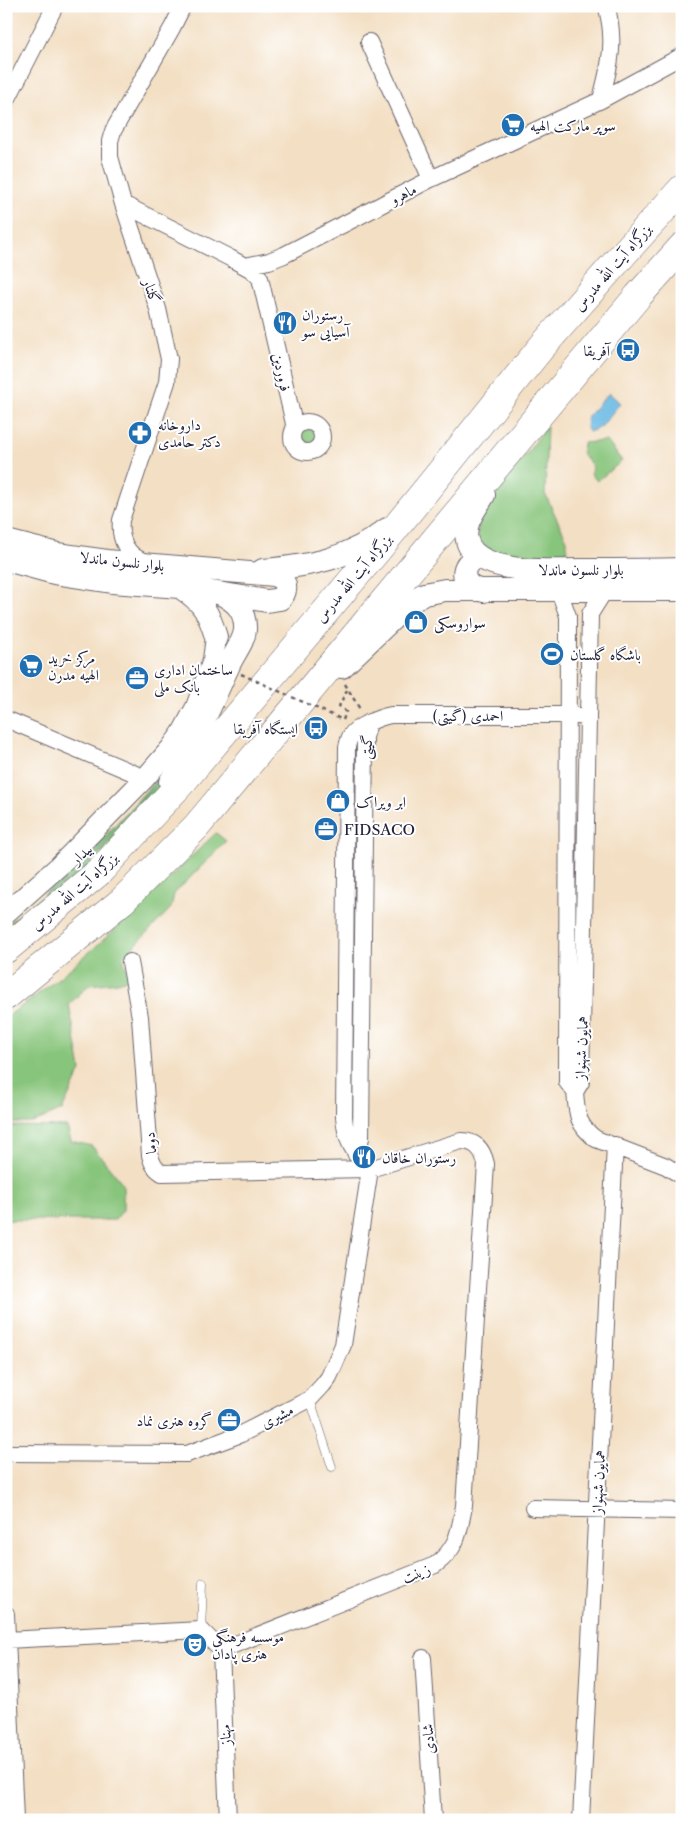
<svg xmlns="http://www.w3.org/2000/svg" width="688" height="1826" font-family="'Libre Caslon Text',Amiri,serif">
	<rect width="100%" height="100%" fill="#fff"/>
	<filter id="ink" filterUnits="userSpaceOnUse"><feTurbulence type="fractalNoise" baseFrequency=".02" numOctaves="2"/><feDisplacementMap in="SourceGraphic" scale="10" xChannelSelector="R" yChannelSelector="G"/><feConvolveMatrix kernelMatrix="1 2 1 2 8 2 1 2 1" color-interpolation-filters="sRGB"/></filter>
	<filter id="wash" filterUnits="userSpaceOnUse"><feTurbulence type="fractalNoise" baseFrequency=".0096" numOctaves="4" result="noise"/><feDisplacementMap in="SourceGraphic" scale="20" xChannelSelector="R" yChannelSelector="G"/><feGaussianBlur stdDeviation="1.12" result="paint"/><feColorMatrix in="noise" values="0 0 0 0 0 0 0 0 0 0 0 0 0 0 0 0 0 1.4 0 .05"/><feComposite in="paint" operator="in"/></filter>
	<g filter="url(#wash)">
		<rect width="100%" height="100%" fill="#f3dfc3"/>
		<path fill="#88c57c" stroke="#55745c" d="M296 437a11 11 0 1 1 22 0a11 11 0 1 1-22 0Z
			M547 426 545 494 567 540V558L494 556 481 550 475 538 484 511Z
			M607 441 622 461 597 481 591 474 592 465 582 454 583 443Z
			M216 833 226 841 174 894 171 908 123 958 129 978 118 982 89 985 69 1004 81 1070 62 1110 32 1123H6V1017C83 965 149 897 216 833Z
			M6 1126 67 1127 71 1141 92 1146 123 1184V1210L115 1220H6Z"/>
		<path fill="#6eaa6c" stroke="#486654" d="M179 752 159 788 105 850 6 942V925C70 876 128 814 179 752Z"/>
		<path fill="#68b9e3" stroke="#456e8f" d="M609 393 620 403 601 427 589 432 586 429 587 417Z"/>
	</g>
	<g filter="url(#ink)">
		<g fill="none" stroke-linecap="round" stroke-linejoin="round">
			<g stroke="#6b646b" stroke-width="9">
				<path id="service" d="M310 1399 332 1467
					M201 1630 203 1583"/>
			</g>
			<g stroke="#6b646b" stroke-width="18">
				<path id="minor" d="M369 42 431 179
					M601 100C606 78 613 56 611 34 611 24 608 15 607 6
					M6 102 55 6
					M123 204 230 258 252 270 260 278 295 428
					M245 266 269 261 284 255 431 179 601 100 682 56
					M292 437a15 15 0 1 1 30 0a15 15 0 1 1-30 0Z
					M147 562C127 557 119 540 121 520L167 382 169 359 158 309 123 204 110 157V141L113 131 172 28 183 6
					M559 591 568 616 567 1082 575 1092
					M6 719 145 778
					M575 1092 581 1082 590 614 605 590
					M575 1092C577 1114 577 1125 596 1139L666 1166 682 1176
					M356 1155 361 1138 365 737 369 723
					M370 1169C353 1152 346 1142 344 1117L347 747C348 743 349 738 351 735 356 726 381 717 391 715H568L588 717
					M6 1453 187 1454 241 1434 310 1399 323 1385 329 1377 343 1345 370 1169
					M533 1508 682 1511
					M6 1614 15 1820
					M6 1640 201 1630 221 1650 435 1565C458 1548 459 1532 464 1506L486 1164C483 1150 476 1141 461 1141L370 1169 162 1173C154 1168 152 1163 150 1155L140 1017 130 962
					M221 1650 228 1820
					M423 1658 433 1820
					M581 1820 615 1145"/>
			</g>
			<g stroke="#6b646b" stroke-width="22">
				<path id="tertiary" d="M6 913 59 866 145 778 171 748 182 733 196 707 213 660 216 637"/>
			</g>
			<g stroke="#6b646b" stroke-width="24">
				<path id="secondary" d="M484 495C476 509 463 523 467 540 469 550 478 557 487 561 516 573 552 570 582 570 615 570 649 570 682 569
					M6 541 57 554 107 561 274 575 282 579C287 586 286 593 280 599L267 601 180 587 112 582 54 573 6 560
					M481 558C464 558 458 578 472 587 475 589 480 590 484 591
					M263 570C308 566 351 559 387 529
					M181 588C203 602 209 613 216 637
					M342 667 409 603 424 594 445 590H682
					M170 782C195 744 210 706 229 665 234 653 244 642 245 630 246 612 237 602 221 594"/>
			</g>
			<g stroke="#6b646b" stroke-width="29">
				<path id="trunk" d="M6 949 99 872 183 781 380 547 540 349 626 251 682 189
					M6 996 122 901 196 827 638 296 682 247"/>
			</g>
			<path stroke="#6b646b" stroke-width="2.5" stroke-dasharray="4 4" stroke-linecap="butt" d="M345 684 361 711
				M343 720 346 712 339 706 347 690"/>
			<use href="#service" stroke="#fff" stroke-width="8"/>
			<use href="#minor" stroke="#fff" stroke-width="16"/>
			<use href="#tertiary" stroke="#fff" stroke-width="20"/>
			<use href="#secondary" stroke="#fff" stroke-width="22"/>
			<use href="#trunk" stroke="#fff" stroke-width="28"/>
			<path stroke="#6b646b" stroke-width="2.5" stroke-dasharray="4 4" stroke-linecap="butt" d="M241 674 343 720"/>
		</g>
	</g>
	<defs>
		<g id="supermarket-disc" transform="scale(1.25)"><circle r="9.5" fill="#1f6fb2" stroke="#fff"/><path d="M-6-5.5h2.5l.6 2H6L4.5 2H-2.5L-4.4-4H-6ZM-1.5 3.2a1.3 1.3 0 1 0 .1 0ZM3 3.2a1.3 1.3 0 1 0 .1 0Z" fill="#fff"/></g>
		<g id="restaurant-disc" transform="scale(1.25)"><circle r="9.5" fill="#1f6fb2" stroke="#fff"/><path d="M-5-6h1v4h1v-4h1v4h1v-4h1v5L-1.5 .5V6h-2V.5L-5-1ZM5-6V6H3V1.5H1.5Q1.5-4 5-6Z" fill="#fff"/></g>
		<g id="bus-disc" transform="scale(1.25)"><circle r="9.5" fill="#1f6fb2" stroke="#fff"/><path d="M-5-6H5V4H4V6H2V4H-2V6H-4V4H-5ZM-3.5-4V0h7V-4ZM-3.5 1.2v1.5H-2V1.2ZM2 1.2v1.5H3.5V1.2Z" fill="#fff"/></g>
		<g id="pharmacy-disc" transform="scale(1.25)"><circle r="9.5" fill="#1f6fb2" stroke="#fff"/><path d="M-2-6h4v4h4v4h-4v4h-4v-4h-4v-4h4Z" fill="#fff"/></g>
		<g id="shop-disc" transform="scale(1.25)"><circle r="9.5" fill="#1f6fb2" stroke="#fff"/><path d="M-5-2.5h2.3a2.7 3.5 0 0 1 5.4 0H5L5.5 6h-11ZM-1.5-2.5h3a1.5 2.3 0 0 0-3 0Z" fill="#fff"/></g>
		<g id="stadium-disc" transform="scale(1.25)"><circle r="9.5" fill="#1f6fb2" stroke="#fff"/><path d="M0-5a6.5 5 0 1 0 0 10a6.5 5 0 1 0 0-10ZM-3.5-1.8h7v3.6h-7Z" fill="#fff"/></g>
		<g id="office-disc" transform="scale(1.25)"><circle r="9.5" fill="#1f6fb2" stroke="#fff"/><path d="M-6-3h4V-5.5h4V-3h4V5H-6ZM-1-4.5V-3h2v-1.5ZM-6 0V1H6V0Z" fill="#fff"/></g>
		<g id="theatre-disc" transform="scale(1.25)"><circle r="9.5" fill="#1f6fb2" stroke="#fff"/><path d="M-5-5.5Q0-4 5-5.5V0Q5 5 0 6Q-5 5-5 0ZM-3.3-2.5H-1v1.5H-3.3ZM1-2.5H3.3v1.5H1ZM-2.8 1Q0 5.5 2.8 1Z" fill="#fff"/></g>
	</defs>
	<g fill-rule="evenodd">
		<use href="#supermarket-disc" x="513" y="125"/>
		<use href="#restaurant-disc" x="285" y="323"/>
		<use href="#bus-disc" x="628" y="350"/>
		<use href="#pharmacy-disc" x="140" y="433"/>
		<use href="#shop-disc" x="416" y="622"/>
		<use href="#stadium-disc" x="552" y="654"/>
		<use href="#supermarket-disc" x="31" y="666"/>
		<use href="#office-disc" x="137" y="678"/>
		<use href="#bus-disc" x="316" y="728"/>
		<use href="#shop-disc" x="338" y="801"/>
		<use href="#office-disc" x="326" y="829"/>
		<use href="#restaurant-disc" x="364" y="1157"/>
		<use href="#office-disc" x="229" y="1420"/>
		<use href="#theatre-disc" x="195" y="1645"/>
	</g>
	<g text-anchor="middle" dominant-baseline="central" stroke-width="4" stroke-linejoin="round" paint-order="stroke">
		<g font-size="15" fill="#22223b" stroke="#fff" text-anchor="start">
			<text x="530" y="125">سوپر ماركت الهيه</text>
			<text x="302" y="314">رستوران<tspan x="302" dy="17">آسیایی سو</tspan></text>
			<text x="610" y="350" text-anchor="end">آفریقا</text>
			<text x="158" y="424">داروخانه<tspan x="158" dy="17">دکتر حامدی</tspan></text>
			<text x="434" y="622">سواروسکی</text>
			<text x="570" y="654">باشگاه گلستان</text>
			<text x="48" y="657">مرکز خرید<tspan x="48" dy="17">الهیه مدرن</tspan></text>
			<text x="154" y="669">ساختمان اداری<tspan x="154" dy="17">بانک ملی</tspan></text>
			<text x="298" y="728" text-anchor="end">ایستگاه آفریقا</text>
			<text x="356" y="801">ابر ویراک</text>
			<text x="344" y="829">FIDSACO</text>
			<text x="382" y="1157">رستوران خاقان</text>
			<text x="212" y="1420" text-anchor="end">گروه هنری نماد</text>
			<text x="212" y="1636">موسسه فرهنگی<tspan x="212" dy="17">هنری پادان</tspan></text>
		</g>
		<g font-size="15" fill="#22223b" stroke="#fff">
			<text transform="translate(403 194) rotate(-27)">ماهرو</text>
			<text transform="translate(612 267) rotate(-49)">بزرگراه آیت الله مدرس</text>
			<text transform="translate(152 291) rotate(71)">گلنار</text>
			<text transform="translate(282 372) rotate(77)">فروردین</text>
			<text transform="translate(122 561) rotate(6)">بلوار نلسون ماندلا</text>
			<text x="581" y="569">بلوار نلسون ماندلا</text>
			<text transform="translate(353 578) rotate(-50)">بزرگراه آیت الله مدرس</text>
			<text x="468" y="715">احمدی (گیتی)</text>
			<text transform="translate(366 747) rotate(-85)">گیتی</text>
			<text transform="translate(81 854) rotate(-43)">بیدار</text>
			<text transform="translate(74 891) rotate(-41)">بزرگراه آیت الله مدرس</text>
			<text transform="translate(581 1048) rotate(-87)">همایون شهنواز</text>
			<text transform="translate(150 1143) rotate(-96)">دوما</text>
			<text transform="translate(277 1416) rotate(-27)">مشیری</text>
			<text transform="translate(598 1482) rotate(-87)">همایون شهنواز</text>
			<text transform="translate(416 1573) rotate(-22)">زینت</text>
			<text transform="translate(225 1735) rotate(-93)">مهناز</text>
			<text transform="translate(428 1739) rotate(-94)">شادی</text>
		</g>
	</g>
	<rect width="688" height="1826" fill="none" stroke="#fff" stroke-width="25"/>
</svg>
